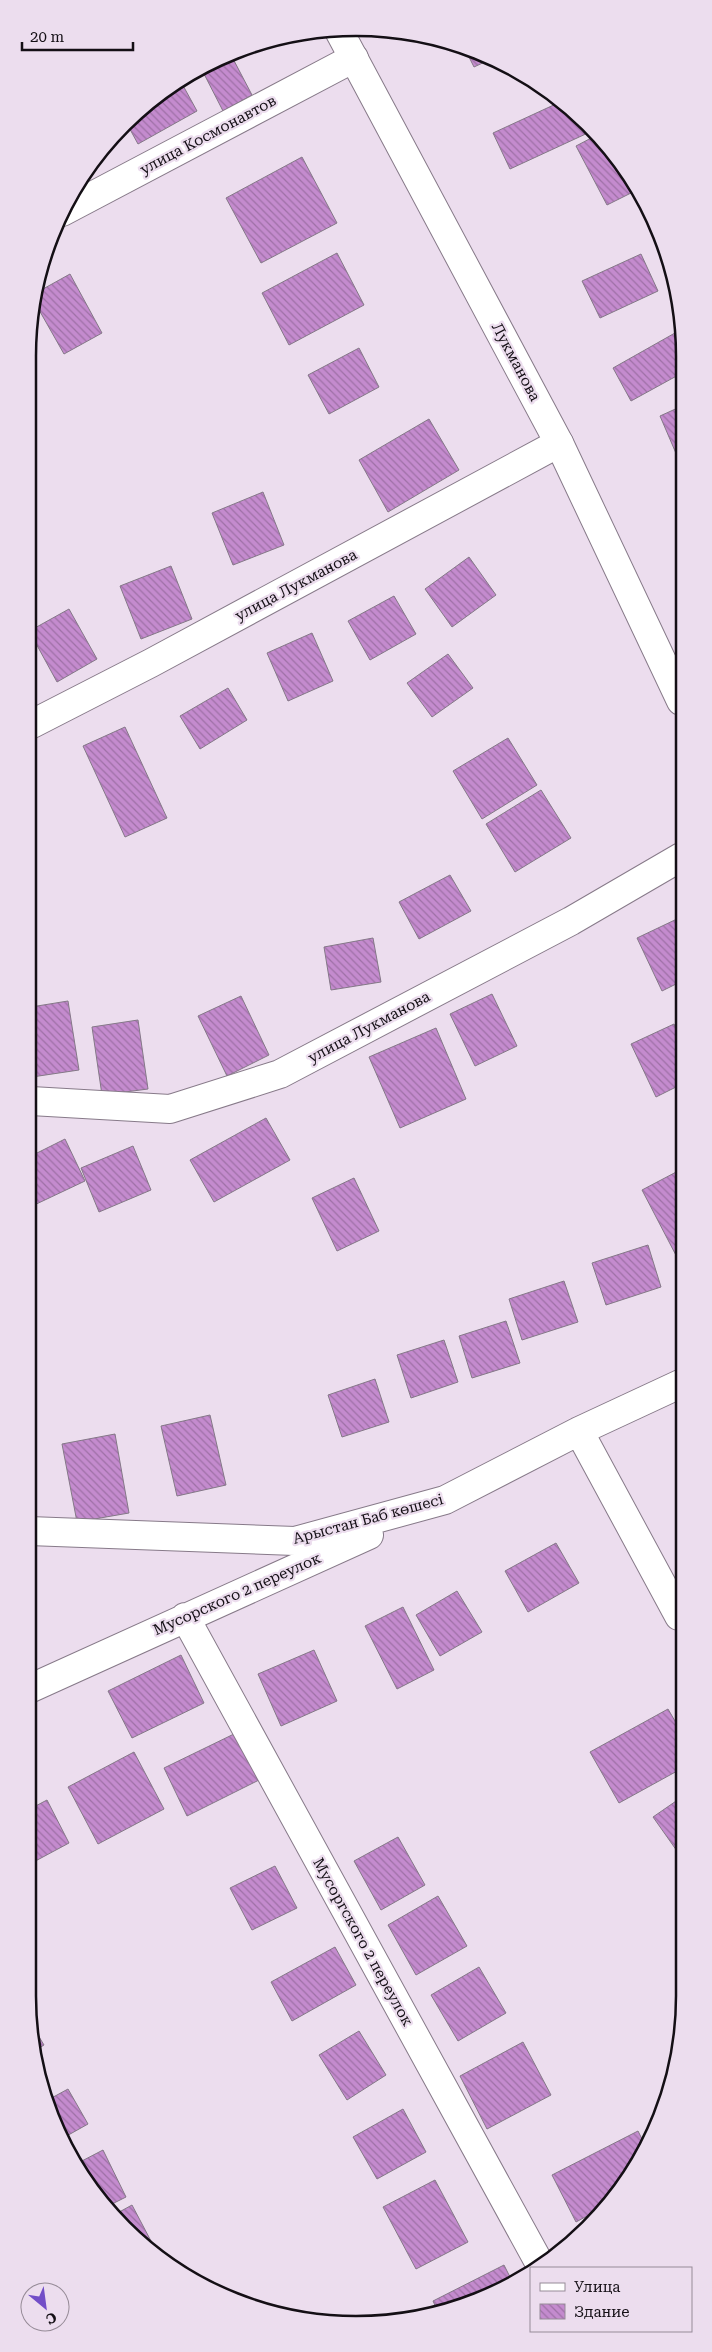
<svg xmlns="http://www.w3.org/2000/svg" width="712" height="2352" font-family="'Roboto Serif',serif">
	<defs>
		<pattern id="building-back-hatch" width="6" height="6" patternUnits="userSpaceOnUse" patternTransform="scale(1.25)"><rect width="6" height="6" fill="#c48bce"/><path d="M-1 5l2 2M0 0l6 6M5-1l2 2" fill="none" stroke="#9e70a6"/></pattern>
	</defs>
	<rect width="100%" height="100%" fill="#ecddee"/>
	<path fill="url(#building-back-hatch)" stroke="#847887" d="M466 51 489 60 474 67Z
		M230 53 252 95 223 111 201 68Z
		M180 80 197 111 138 144 126 122Z
		M558 103 587 126 590 132 510 169 493 133Z
		M597 135 603 139 635 191 607 205 576 146Z
		M302 157 337 223 261 263 226 198Z
		M337 253 364 305 289 345 262 293Z
		M641 254 658 291 600 318 582 281Z
		M70 274 102 333 64 354 34 301V294Z
		M682 329V373L631 401 613 368Z
		M359 348 379 387 329 414 308 375Z
		M682 406 681 465 660 416Z
		M429 419 459 470 388 512 359 460Z
		M263 492 284 545 233 565 212 513Z
		M469 557 496 595 452 627 425 589Z
		M171 566 192 619 141 639 120 586Z
		M394 596 416 634 370 660 348 621Z
		M69 609 97 659 57 682 33 638V629Z
		M312 633 333 681 288 701 267 653Z
		M448 654 473 688 432 717 407 683Z
		M228 688 247 720 200 749 180 716Z
		M125 727 167 818 125 837 83 746Z
		M508 738 537 785 482 819 453 771Z
		M541 790 571 838 515 872 486 824Z
		M450 875 471 911 419 939 399 902Z
		M679 918 680 982 662 991 637 938Z
		M373 938 381 982 331 990 324 947Z
		M492 994 517 1046 475 1066 450 1014Z
		M241 996 269 1055 227 1076 198 1016Z
		M68 1001 79 1070 32 1077 31 1007Z
		M138 1020 148 1089 102 1095 92 1027Z
		M674 1024 680 1037V1085L656 1097 631 1044Z
		M436 1028 466 1099 400 1128 369 1057Z
		M266 1118 290 1160 214 1202 190 1160Z
		M65 1139 85 1181 30 1207 31 1156Z
		M133 1146 151 1190 99 1212 81 1168Z
		M680 1170V1263L642 1190Z
		M354 1178 379 1231 337 1251 312 1198Z
		M648 1245 661 1287 606 1305 592 1263Z
		M564 1281 578 1322 522 1340 509 1299Z
		M506 1321 520 1363 472 1378 459 1336Z
		M444 1340 458 1382 411 1398 397 1355Z
		M375 1379 389 1422 342 1437 328 1395Z
		M210 1415 226 1485 177 1496 161 1426Z
		M115 1434 129 1513 77 1522 62 1444Z
		M556 1543 579 1583 528 1612 505 1571Z
		M457 1591 482 1632 440 1656 416 1615Z
		M403 1607 434 1670 397 1689 365 1626Z
		M314 1650 337 1701 281 1726 258 1674Z
		M181 1655 204 1703 132 1738 108 1691Z
		M668 1709 679 1728V1770L619 1803 590 1752Z
		M236 1733 259 1780 187 1816 164 1768Z
		M134 1752 164 1809 98 1844 68 1787Z
		M679 1799V1851H677L653 1817Z
		M47 1800 69 1843 28 1865V1810Z
		M398 1837 425 1885 381 1910 354 1861Z
		M275 1866 297 1908 252 1930 230 1888Z
		M438 1896 467 1946 416 1975 388 1925Z
		M335 1947 356 1985 292 2021 271 1982Z
		M479 1967 506 2013 458 2041 431 1995Z
		M30 2022 44 2045 33 2052Z
		M359 2031 386 2075 347 2100 319 2055Z
		M523 2042 551 2095 487 2129 460 2076Z
		M68 2089 88 2124 63 2138 52 2121 46 2101Z
		M403 2109 426 2152 377 2179 353 2137Z
		M638 2131 646 2147 629 2178 600 2209 576 2222 552 2175Z
		M103 2150 126 2197 106 2207 78 2163Z
		M435 2180 468 2242 416 2269 383 2207Z
		M132 2205 161 2260 112 2216Z
		M504 2265 513 2283 501 2291 439 2314 433 2301Z"/>
	<g fill="none" stroke-linecap="round" stroke-linejoin="round">
		<g stroke="#877a89" stroke-width="30">
			<path id="minor" d="M62 212 354 58
				M32 724 151 663 559 443
				M31 1101 170 1109 280 1074 571 921 681 857
				M579 1431 679 1616
				M29 1531 295 1541 445 1500 579 1431 680 1384
				M185 1617 541 2266
				M29 1689 369 1535"/>
		</g>
		<g stroke="#877a89" stroke-width="30">
			<path id="tertiary" d="M338 29 559 443 681 701"/>
		</g>
		<use href="#minor" stroke="#fff" stroke-width="28"/>
		<use href="#tertiary" stroke="#fff" stroke-width="28"/>
	</g>
	<g text-anchor="middle" dominant-baseline="central" stroke-width="4.5" stroke-linejoin="round" paint-order="stroke">
		<g font-size="15" fill="#140f15" stroke="#ecddee">
			<text transform="translate(208 135) rotate(-28)">улица Космонавтов</text>
			<text transform="translate(516 362) rotate(62)">Лукманова</text>
			<text transform="translate(296 585) rotate(-28)">улица Лукманова</text>
			<text transform="translate(369 1027) rotate(-28)">улица Лукманова</text>
			<text transform="translate(368 1519) rotate(-15)">Арыстан Баб көшесі</text>
			<text transform="translate(237 1594) rotate(-24)">Мусорского 2 переулок</text>
			<text transform="translate(363 1942) rotate(61)">Мусоргского 2 переулок</text>
		</g>
	</g>
	<path d="M0 0H712V2352H0ZM356 36H356A320 320 0 0 1 676 356V1996A320 320 0 0 1 356 2316H356A320 320 0 0 1 36 1996V356A320 320 0 0 1 356 36Z" fill="#ecddee" fill-rule="evenodd"/>
	<path fill="none" stroke="#140f15" stroke-width="2.5" d="M356 36H356A320 320 0 0 1 676 356V1996A320 320 0 0 1 356 2316H356A320 320 0 0 1 36 1996V356A320 320 0 0 1 356 36Z"/>
	<rect x="530" y="2267" width="162" height="65" fill="#ecddee" stroke="#968b97"/>
	<rect x="540" y="2283" width="25" height="8" fill="#ffffff" stroke="#968b97"/>
	<text x="574" y="2292" font-size="15" fill="#140f15">Улица</text>
	<rect x="540" y="2304" width="25" height="15" fill="url(#building-back-hatch)" stroke="#968b97"/>
	<text x="574" y="2317" font-size="15" fill="#140f15">Здание</text>
	<g transform="translate(45 2307) rotate(151)"><circle r="24" fill="#ecddee" stroke="#968b97"/>
	<path d="M0-4L9 19L0 12L-9 19Z" fill="#724ec7"/>
	<text y="-8" font-size="14" font-weight="bold" text-anchor="middle" fill="#140f15">С</text>
	</g>
	<path d="M22 42v8h111v-8" fill="none" stroke="#140f15" stroke-width="2.5"/>
	<text x="30" y="42" font-size="15" fill="#140f15" stroke="#ecddee" stroke-width="4" paint-order="stroke">20 m</text>
</svg>
